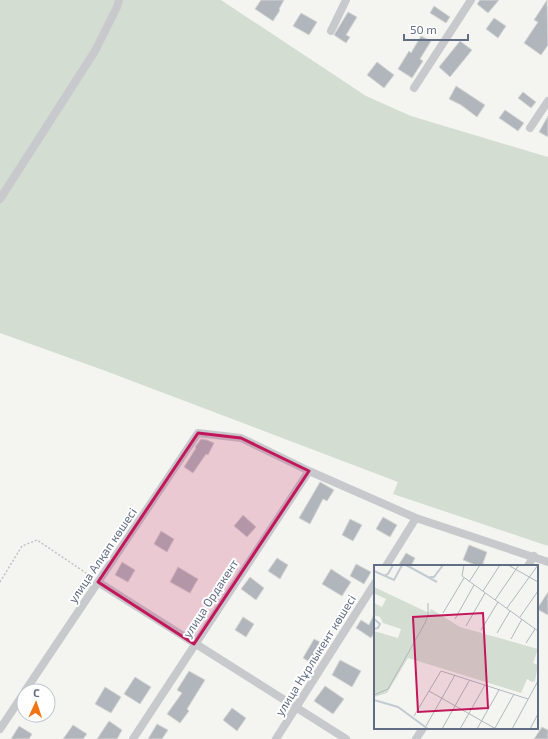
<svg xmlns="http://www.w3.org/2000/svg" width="548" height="739" font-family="'Exo 2',sans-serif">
	<rect width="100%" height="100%" fill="#f4f5f0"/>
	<path fill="#d3ddd1" d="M0 0H221L366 96 411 116 548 157V546L393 494 398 482 103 370 0 333Z"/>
	<path fill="#b1b6bd" stroke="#d5d6d3" d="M261 0H284L279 9 280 10 273 21 255 9Z
		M480 0H499L488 13 477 4Z
		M547 0 548 45 541 55 524 43 538 22 534 20Z
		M434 6 450 17 446 23 430 13Z
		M348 12 357 17 346 35 350 37 346 43 334 35Z
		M301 13 317 22 309 35 293 26Z
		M494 18 506 26 498 38 486 29Z
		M421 36 431 41 420 59 423 61 412 78 398 69 409 51 411 53Z
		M460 41 472 50 450 77 439 67Z
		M377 62 394 75 384 88 367 75Z
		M456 86 485 105 477 117 461 105 449 99Z
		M523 92 536 102 531 108 518 98Z
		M505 110 524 123 518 131 499 118Z
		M548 116V137L539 132Z
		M201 439 207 440 214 443 208 455 206 454 193 473 184 467 196 448 195 447Z
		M320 482 334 490 327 501 323 499 310 524 299 518Z
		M243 515 256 527 247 537 234 526Z
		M383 517 397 525 390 537 376 529Z
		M350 519 362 525 353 541 342 535Z
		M161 531 174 539 167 552 154 544Z
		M469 545 487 552 482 566H478L463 560Z
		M406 553 415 558 411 566H398Z
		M277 558 288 565 280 579 268 571Z
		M122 562 135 570 128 582 115 575Z
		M356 564 371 572 364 584 350 576Z
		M178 567 198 579 190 593 170 582Z
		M331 569 351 582 342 596 322 584Z
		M250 577 264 588 256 600 241 589Z
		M548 592V615L537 609Z
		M375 612V632L371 638 356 628 361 620 369 625Z
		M243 617 254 624 246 637 235 630Z
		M314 639 324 644 313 664 303 658Z
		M340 660 361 671 352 687 332 675Z
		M189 671 205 680 187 709 189 711 180 723 167 714 182 693 177 690Z
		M135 677 151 687 140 704 124 694Z
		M325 686 344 699 333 714 314 701Z
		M105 687 121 697 111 713 95 704Z
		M232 708 246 718 237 731 223 720Z
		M109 721 122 730 117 739H97Z
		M157 724 168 730 162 739H148Z
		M73 725 87 734 83 739H63Z
		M19 726 32 734 29 739H11Z
		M542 727 548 730V739H534Z"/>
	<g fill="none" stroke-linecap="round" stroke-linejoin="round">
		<path stroke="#c0c1c3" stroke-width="1.5" stroke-dasharray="2 2" stroke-linecap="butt" d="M0 582 22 546 37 540 92 577"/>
		<path stroke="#c7c9cd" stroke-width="8" d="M331 31 346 0
			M414 88 471 0
			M530 128 548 101
			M0 199 95 51 117 7 119 0
			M386 566 416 518
			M528 566 534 556
			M98 582 346 739
			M25 691 198 433 241 438 309 471 416 518 548 562
			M0 729 24 693
			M133 739 309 471
			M276 739 375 583
			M416 739 423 728"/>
	</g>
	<path fill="#c2185b" fill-opacity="0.2" stroke="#c2185b" stroke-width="3" stroke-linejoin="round" d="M198 433 241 438 309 471 194 644 98 582Z"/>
	<g text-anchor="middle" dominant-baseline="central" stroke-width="4" stroke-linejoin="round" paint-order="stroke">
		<g font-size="12" fill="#616d84" stroke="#fff">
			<text transform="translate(102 555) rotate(-56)">улица Алқап көшесі</text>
			<text transform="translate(210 598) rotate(-57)">улица Ордакент</text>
			<text transform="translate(315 655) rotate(-58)">улица Нұрлыкент көшесі</text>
		</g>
	</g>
	<g transform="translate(374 565)">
		<rect width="164" height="164" fill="#f4f5f0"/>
		<path d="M0 22 55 48 57 44 86 62 164 84 159 98 164 100 161 116 158 117 153 114 147 128 34 93 13 128 0 132V66L24 73 27 64 9 58 6 52 0 50V38L8 42 12 34 1 29Z" fill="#d3ddd1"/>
		<path fill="none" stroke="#c3cbd2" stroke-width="2" d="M32 0 63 17M0 6 20 15 28 0M10 11 14 9 19 0M56 12H60L69 0M0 54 6 59 4 63 0 64M0 135 24 142 54 164"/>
		<path fill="none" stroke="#b0b7be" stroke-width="1" d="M90 0 88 11 164 66M134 0 164 17M95 17 106 0M109 26 126 0M121 35 145 0M133 43 164 0M69 48 90 13M146 52 164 26M81 54 100 20M92 61 111 28M107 65 124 37M123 68 136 46M137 74 148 54M152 78 161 64M55 126 122 164M0 130 14 124 51 58 54 50V38M40 151 67 106 154 134M52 161 81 110M121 163 140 129M68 164 95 116M86 164 111 120M103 164 125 125M138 164 164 116M156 164 164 149"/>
		<path fill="#c2185b" fill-opacity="0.15" stroke="#c2185b" stroke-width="2" d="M109 48 114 143 44 147 39 52Z"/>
		<rect width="164" height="164" fill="none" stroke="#616d84" stroke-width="2"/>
	</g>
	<g transform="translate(36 703) rotate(3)"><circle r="19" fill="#ffffff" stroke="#c0c5ce"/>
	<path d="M0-3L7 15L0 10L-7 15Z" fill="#f07615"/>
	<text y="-6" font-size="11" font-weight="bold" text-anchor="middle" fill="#616d84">С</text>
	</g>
	<path d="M404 34v6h64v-6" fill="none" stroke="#616d84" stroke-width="2"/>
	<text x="410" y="34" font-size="12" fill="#616d84" stroke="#ffffff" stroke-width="3" paint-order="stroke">50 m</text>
</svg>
